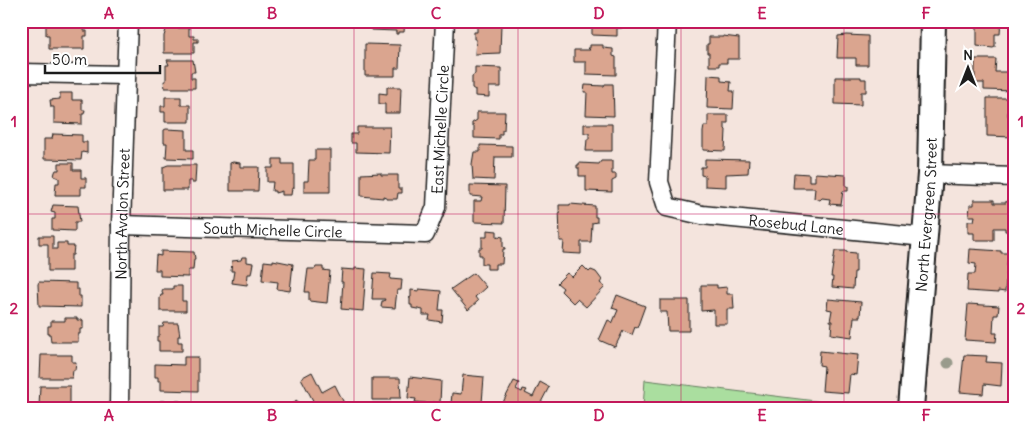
<svg xmlns="http://www.w3.org/2000/svg" width="1035" height="429" font-family="Delius,sans-serif">
	<rect width="100%" height="100%" fill="#f4e4dd"/>
	<filter id="ink" filterUnits="userSpaceOnUse"><feTurbulence type="fractalNoise" baseFrequency=".02" numOctaves="2"/><feDisplacementMap in="SourceGraphic" scale="10" xChannelSelector="R" yChannelSelector="G"/><feConvolveMatrix kernelMatrix="1 2 1 2 8 2 1 2 1" color-interpolation-filters="sRGB"/></filter>
	<g filter="url(#ink)">
		<path fill="#aade9f" stroke="#637d5e" d="M645 380 872 408H643Z"/>
		<path fill="#daa58f" stroke="#1c1c1c" d="M378 21H405L404 32H398V34H396V31L371 30V23H378Z
			M581 21H622V28H617V36L592 35V26L581 25Z
			M710 21H745V25H710Z
			M842 21H870V24L842 23Z
			M977 21H1001L1000 34H995V47L993 48 977 46Z
			M477 24H501L500 53 475 54 476 39H474V32H477Z
			M46 25 84 26V31H87V36H84V49H49V35H46Z
			M169 28H189V36H194V39H198V42H194V53H164V36L166 30Z
			M846 35 868 36V65H856V58H837L838 36Z
			M723 36 739 38V59H727V63H719V66H709V53H707V44H709V37H723Z
			M365 44 400 45 399 68H395V76H365Z
			M590 45H603V48L613 49V56L616 57V75L586 74V62H574V50H590L588 48H590Z
			M975 59H996L995 72H1014V91L984 90V83H975Z
			M167 60H193L195 72H191V78H195V88H165L164 81H166V65H169Z
			M475 67 501 68V87H489V97L475 96V90L472 88V76L475 74Z
			M708 75 721 76V81L731 82 730 91H734L733 109 707 108Z
			M835 77H861V79H866V92H861V105L835 104Z
			M605 84H613L614 116 586 115 587 92H584L585 85 604 86Z
			M387 87H401L400 113H385V104H379V93L387 94Z
			M60 93H72V100H82V110H85L84 114H82V124L54 123V107H51L50 100 60 99Z
			M165 97H181V105H190V122H165V112H161V106H165Z
			M987 98H1008V116H1014V137L987 136Z
			M477 112H505L504 130H502V134H499V139L474 138V126H472V123L477 120Z
			M708 115H728V123H725V129L726 130 725 151 703 150V132L704 126H708Z
			M584 124H612V151H586L587 139H589V133H584Z
			M357 127H390L389 153 356 152V143H351V134H357Z
			M166 129 186 130V150H193V159L166 158 167 143H164V130Z
			M53 134 82 135V142H87V153L82 152 81 160 44 159V139H52Z
			M480 145 512 146V157H495L494 180 473 179 472 164 474 152H480Z
			M315 150H330V192H304V181H308L309 160H315Z
			M273 159H282V164H294V188H292L291 195H282V191L275 193V191H272L273 182H267V168H273Z
			M705 159 749 160 748 173 726 174V187L705 186V176L701 175V167H705Z
			M601 161H612V174H616V179L612 181V192L586 191V176H579V168H577V165H579V163L599 164Z
			M233 162 240 163V167H259L258 191H230V163Z
			M59 163H73V170H81V178H86V187H81V195H55L56 183H59V178L54 176 55 172 56 170H59Z
			M168 165H196L195 183H192V181H188V190H163V167Z
			M381 173V175H398V189H402V193H398L397 199H386V197L383 196V198L361 196V174Z
			M794 173 809 174V181H815V173L846 175V186H848V191H843L841 205 829 204 830 199 822 198 820 200 814 198 815 188H793Z
			M470 185 505 186 504 223 474 222V201H481L482 197 470 196Z
			M974 200H994V203H1006V201H1014V232L1005 231V228H994V240H974V233H968V221H974L975 216H969L970 205H974Z
			M570 204 595 206V217H597V222L592 223 591 242H581V254L563 253 564 241H560L559 205H570Z
			M53 205 78 206 80 222H75V231L52 230V219H55V213L51 212Z
			M487 230 497 231V237L498 236 503 237V247L505 248V249H503L502 264H495V269H487V264H482V255H479V248H482V237H487Z
			M39 236H53V249H57V243H67V246H74L73 255H71V271H48V244H39Z
			M970 249 1001 251V253H1008L1005 292 998 291V293L967 291 968 274H975L976 264 969 263Z
			M161 251 194 252 195 259H194L193 270H188V277L160 276V270H155L156 255 161 256Z
			M835 251H846V252L856 253V272H854L853 289 832 287 833 277H831Z
			M242 257H247V262L253 263 251 274H248L247 285 232 283 234 271H231L232 261 241 260Z
			M273 260 293 264 290 291 277 289 278 282 262 280 264 261 273 262Z
			M583 266 589 272 591 270 596 272 602 280 600 283 605 287 586 307 577 299 573 303 561 291 563 288 557 283 567 273 572 277Z
			M316 267H323V270L330 271 327 303 309 301V292H305L308 269H315Z
			M355 268 366 269 363 311 341 309 343 282H341L342 269 355 270Z
			M374 273 391 274 390 279 402 280 401 290H397L395 308 381 307 382 301H384L385 299H372Z
			M474 273 486 287 475 297 478 301 468 310 451 289Z
			M39 282 76 283V289H79V296H81V307L39 306 38 284Z
			M701 285H717V288L727 287V294H733L734 309H727V324H714V310L701 311Z
			M173 286H182V301H186V311H160V298L161 295H163L162 291 163 289H173Z
			M419 289 441 291 439 310H443L442 322 429 320 430 315H423V310L412 308V305H410V298H409L411 297V290L419 291Z
			M617 295 645 306 637 328 635 327 632 335 623 331 615 347 599 340 608 320 612 322V324L618 310 612 308Z
			M828 299 861 302 860 317H854L852 337 831 334 832 321H830L832 310 827 309Z
			M660 300H689V331H668L667 312H660Z
			M968 304 999 306 998 315H994L993 333H997L996 342 965 340Z
			M65 318H77V320H83V329H80V334H78V342H51L50 334H48V326H51V321H65Z
			M164 323H178L180 336H178V342H182V351H159V341H157V336H159V327H163Z
			M820 351 858 355 856 375 850 374 848 393 822 391 824 366 819 365Z
			M41 355H72V362H76L75 370H73L72 378H40Z
			M964 355 987 356 986 362 1002 363 1001 386 984 384 983 394 960 392Z
			M184 357H198V391L161 390V381H158V377H155V364L184 365Z
			M312 372 322 392 335 385 346 407 317 408 301 378Z
			M463 375 484 377 482 403H478V406H476L475 407 463 408 462 406 451 404 452 393 461 394Z
			M410 377 441 381 440 403 432 402 431 406 426 405V403L415 402 416 399 408 398Z
			M372 378H400L401 398H390V400H372Z
			M514 381 519 383 516 389 522 392 523 389 527 390 525 393 533 397 540 382 549 387 538 408H500Z
			M40 386H70V408L39 407Z
			M296 400 306 408H290Z
			M160 401H180V408H160Z"/>
		<g fill="none" stroke-linecap="round" stroke-linejoin="round">
			<g stroke="#1c1c1c" stroke-width="21">
				<g id="street">
					<path id="s1" d="M667 21 659 182 667 207 702 215 925 237"/>
					<path d="M21 73 125 75"/>
					<path d="M930 174 1014 177"/>
					<path id="s2" d="M121 225 425 234 436 207 445 21"/>
					<path id="s3" d="M119 408 121 225 128 21"/>
				</g>
			</g>
			<g stroke="#1c1c1c" stroke-width="28">
				<g id="secondary">
					<path id="s4" d="M911 408 930 174 933 21"/>
				</g>
			</g>
			<use href="#street" stroke="#fff" stroke-width="18"/>
			<use href="#secondary" stroke="#fff" stroke-width="24"/>
		</g>
		<circle fill="#999b8c" cx="948" cy="363" r="5.5"/>
	</g>
	<path fill="none" stroke="#c2185b" stroke-width="1" stroke-opacity="0.55" d="M191 21V408M354 21V408M518 21V408M681 21V408M844 21V408M21 214H1014"/>
	<g text-anchor="middle" dominant-baseline="central" stroke-width="4" stroke-linejoin="round" paint-order="stroke">
		<g font-size="15" fill="#1c1c1c" stroke="#fff">
			<text stroke="none"><textPath href="#s2" startOffset="411">East Michelle Circle</textPath></text>
			<text stroke="none"><textPath href="#s3" startOffset="194">North Avalon Street</textPath></text>
			<text stroke="none"><textPath href="#s4" startOffset="194">North Evergreen Street</textPath></text>
			<text stroke="none"><textPath href="#s1" startOffset="318">Rosebud Lane</textPath></text>
			<text stroke="none"><textPath href="#s2" startOffset="152">South Michelle Circle</textPath></text>
		</g>
	</g>
	<rect width="1035" height="429" fill="none" stroke="#fff" stroke-width="55"/>
	<g transform="translate(968 68)" stroke="#ffffff" stroke-width="4" paint-order="stroke">
	<path d="M0-4L9 19L0 12L-9 19Z" fill="#1c1c1c"/>
	<text y="-8" font-size="14" font-weight="bold" text-anchor="middle" fill="#1c1c1c">N</text>
	</g>
	<path d="M45 65v8h115v-8" fill="none" stroke="#1c1c1c" stroke-width="2.5"/>
	<text x="52" y="65" font-size="15" fill="#1c1c1c" stroke="#ffffff" stroke-width="4" paint-order="stroke">50 m</text>
	<rect x="28" y="28" width="980" height="374" fill="none" stroke="#c2185b" stroke-width="2"/>
	<g font-size="16" text-anchor="middle" font-weight="bold" fill="#c2185b">
		<text x="109" y="19">A</text>
		<text x="272" y="19">B</text>
		<text x="436" y="19">C</text>
		<text x="599" y="19">D</text>
		<text x="762" y="19">E</text>
		<text x="926" y="19">F</text>
		<text x="14" y="127">1</text>
		<text x="1021" y="127">1</text>
		<text x="14" y="314">2</text>
		<text x="1021" y="314">2</text>
		<text x="109" y="421">A</text>
		<text x="272" y="421">B</text>
		<text x="436" y="421">C</text>
		<text x="599" y="421">D</text>
		<text x="762" y="421">E</text>
		<text x="926" y="421">F</text>
	</g>
</svg>
